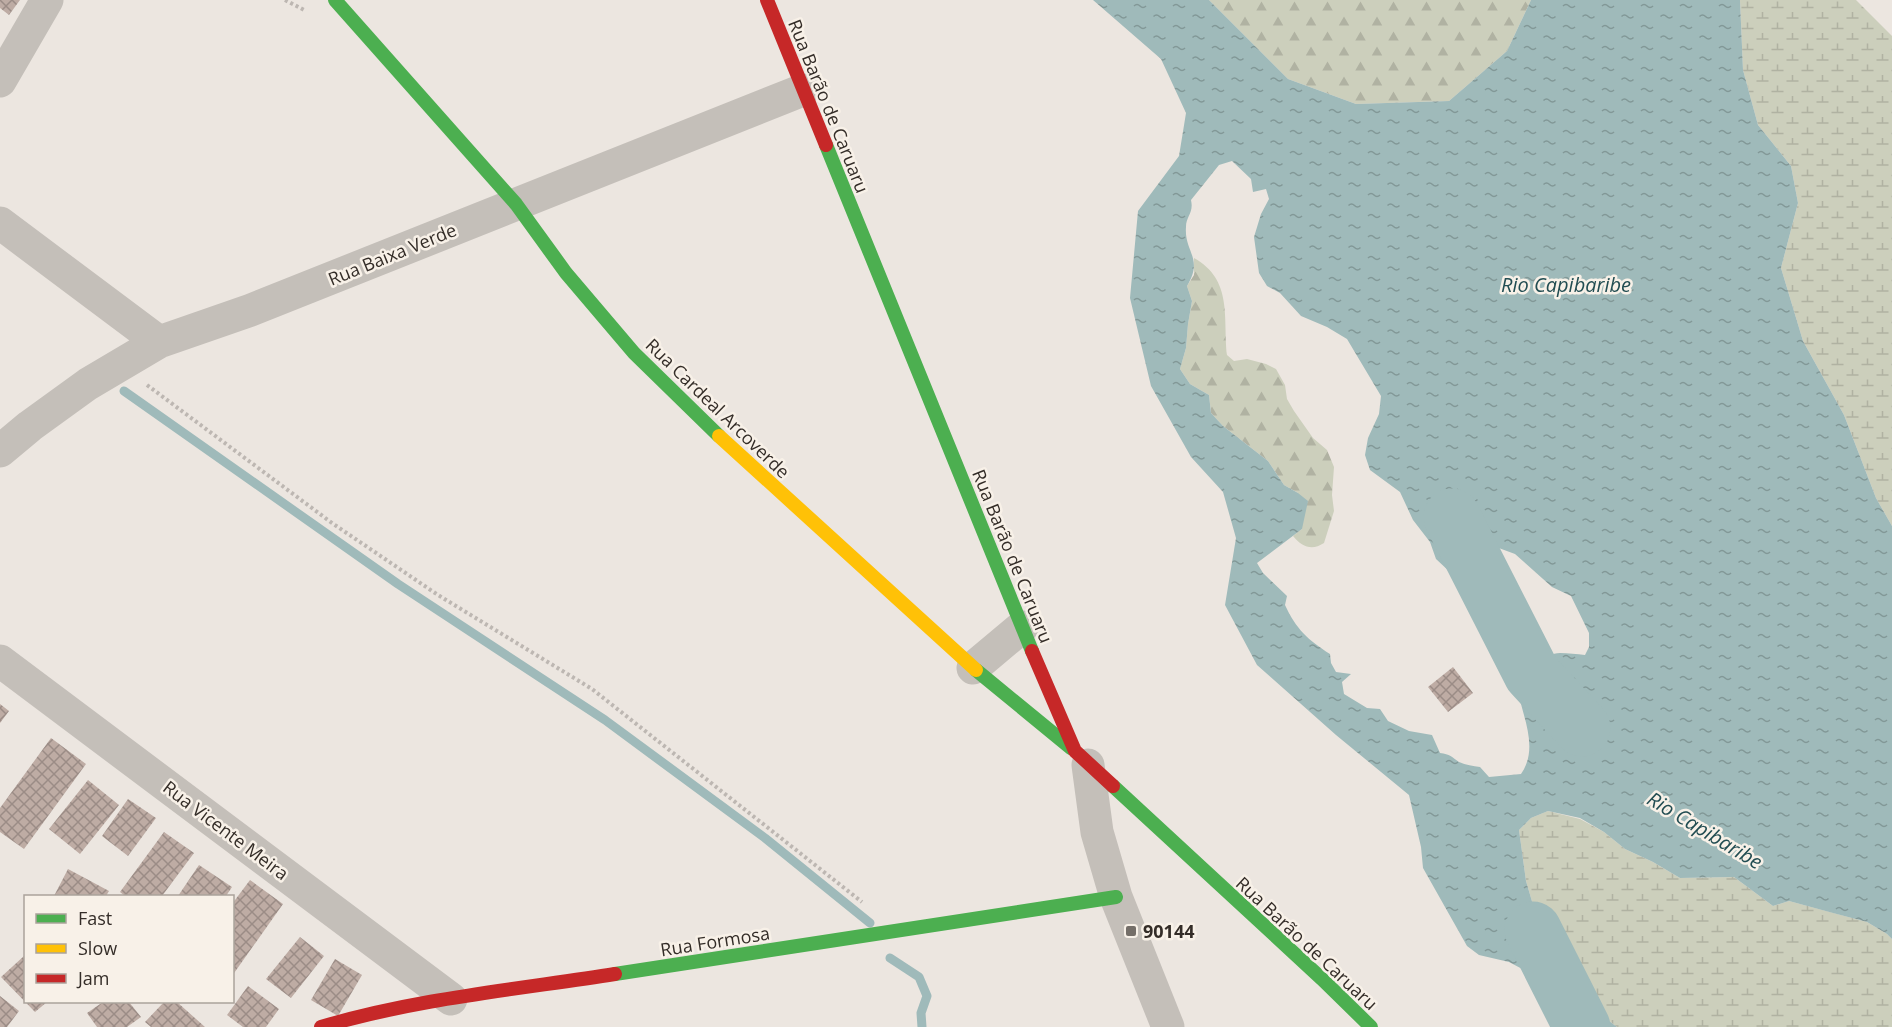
<svg xmlns="http://www.w3.org/2000/svg" width="1892" height="1027" font-family="'Open Sans',sans-serif">
	<defs>
		<pattern id="forest-firs" width="22" height="20" patternUnits="userSpaceOnUse" patternTransform="scale(1.5)"><rect width="22" height="20" fill="#cccfbc"/><path d="M5 1l3.5 6h-7zM16 11l3.5 6h-7z" fill="#b0b2a2"/></pattern>
		<pattern id="wetland-marsh" width="20" height="14" patternUnits="userSpaceOnUse" patternTransform="scale(1.5)"><rect width="20" height="14" fill="#cccfbc"/><path d="M1 5h8M5 5V1M11 12h8M15 12V8" fill="none" stroke="#b0b2a2"/></pattern>
		<pattern id="water-ripples" width="26" height="14" patternUnits="userSpaceOnUse" patternTransform="scale(1.5)"><rect width="26" height="14" fill="#9fbaba"/><path d="M2 4q2-2 4 0t4 0M15 11q2-2 4 0t4 0" fill="none" stroke="#829897"/></pattern>
		<pattern id="building-cross-hatch" width="8" height="8" patternUnits="userSpaceOnUse" patternTransform="scale(1.5)"><rect width="8" height="8" fill="#beaca4"/><path d="M0 0l8 8M0 8l8-8" fill="none" stroke="#9b8c86"/></pattern>
	</defs>
	<rect width="100%" height="100%" fill="#ece6e0"/>
	<path fill="url(#forest-firs)" d="M1209 0H1531L1507 51 1449 101 1356 104 1288 79Z
		M1194 258C1233 280 1223 317 1227 355L1234 361 1247 359 1266 364 1276 369 1285 385 1287 399 1294 411 1313 438 1327 450 1334 467 1332 495 1334 511 1324 543C1312 551 1302 547 1293 536L1302 529 1298 493 1284 485 1268 461 1223 426 1211 413 1209 395 1190 384 1180 369 1186 348 1188 324 1192 301 1187 286 1194 275Z"/>
	<path fill="url(#wetland-marsh)" d="M1740 0H1856L1892 36V526L1876 498 1844 415 1803 341 1781 268 1798 203 1791 166 1758 125 1743 70Z
		M1548 811 1580 819 1604 832 1625 849 1653 862 1680 878 1734 877 1773 906 1789 901 1867 922 1887 934 1892 939V1027H1617L1605 1018 1586 991 1564 969 1536 915 1526 881 1519 830 1531 818Z"/>
	<path fill="url(#water-ripples)" fill-rule="evenodd" d="M1093 0H1209L1288 79 1356 104 1449 101 1507 51 1531 0H1740L1743 70 1758 125 1791 166 1798 203 1781 268 1803 341 1844 415 1876 498 1892 526V939L1887 934 1867 922 1833 913 1789 901 1773 906 1734 877 1680 878 1653 862 1625 849 1604 832 1580 818 1548 811 1531 818 1519 830 1526 881 1536 915 1564 969 1586 991 1605 1018 1617 1027H1581L1574 1009 1561 992 1547 982 1509 962 1479 955 1467 946 1423 868 1421 847 1409 795 1336 735 1257 665 1225 605 1236 538 1223 492 1191 457 1151 386 1130 298 1138 211 1179 156 1186 113 1161 59ZM1232 161 1251 179 1253 192 1266 189 1269 199 1261 214 1254 237 1259 273 1267 286 1280 293 1301 316 1327 327 1347 339 1381 396 1379 414 1368 438 1365 455 1370 470 1400 492 1413 520 1430 542 1436 559 1483 603 1480 592 1494 584 1483 558 1496 547 1515 554 1552 587 1571 596 1589 633V647L1585 655C1577 654 1568 653 1560 653 1540 654 1526 675 1518 691 1523 718 1539 748 1521 774L1489 777 1480 767C1473 766 1466 765 1459 762 1452 757 1450 754 1440 753L1432 735 1409 731 1388 721 1380 709 1367 708 1344 694 1342 682 1351 674 1336 672 1331 663 1330 654C1308 640 1296 629 1285 605L1287 596 1263 573 1257 563 1302 529 1308 501 1298 493 1284 485 1268 461 1223 426 1211 413 1209 395 1190 384 1180 369 1186 348 1188 324 1192 301 1187 286C1204 258 1184 252 1186 227 1186 216 1194 213 1191 200L1219 165Z"/>
	<g fill="none" stroke-linecap="round" stroke-linejoin="round">
		<path stroke="#9fbaba" stroke-width="9" d="M124 391 398 584 605 720 765 838 870 923
			M890 958 919 977 927 996 921 1013 922 1027"/>
		<path stroke="#9fbaba" stroke-width="57" d="M1452 517 1532 674 1582 728
			M1533 930 1582 1027"/>
	</g>
	<path fill="url(#building-cross-hatch)" d="M0 0H20L9 15 0 8Z
		M1453 667 1473 693 1448 712 1428 687Z
		M0 704 9 711 0 723Z
		M51 738 86 764 24 849 0 832V808Z
		M88 780 119 805 80 854 49 829Z
		M128 799 156 818 128 856 102 836Z
		M164 832 194 853 162 896H125L120 892Z
		M199 865 232 887 226 896H178Z
		M68 869 109 891 106 896H54Z
		M250 880 283 904 232 976V904Z
		M300 937 324 956 291 998 266 979Z
		M24 956 26 958V1002H47L35 1012 1 977Z
		M335 959 362 975 338 1016 311 1000Z
		M248 986 279 1009 266 1027H243L227 1015Z
		M0 996 19 1011 7 1027H0Z
		M103 1002H129L141 1017 127 1027H97L87 1013Z
		M164 1002H177L205 1027H151L145 1022Z"/>
	<g fill="none" stroke-linecap="round" stroke-linejoin="round">
		<path stroke="#bdb7b2" stroke-width="4" stroke-dasharray="3 3" stroke-linecap="butt" d="M285 0 306 11
			M147 385 332 523 438 595 592 689 862 902"/>
		<path stroke="#c4bfb9" stroke-width="33" d="M0 81 47 0
			M0 223 159 342
			M0 451 30 426 88 384 159 342 251 310 803 90
			M0 661 451 999
			M973 668 1022 627
			M1088 765 1097 832 1116 897 1168 1027"/>
		<path stroke="#4caf50" stroke-width="14" d="M335 0 516 204 566 273 634 353 719 436
			M826 145 1032 651
			M976 670 1071 748
			M1113 786 1322 979 1371 1027
			M615 974 1116 897"/>
		<path stroke="#ffc107" stroke-width="14" d="M719 436 976 670"/>
		<path stroke="#c62828" stroke-width="14" d="M767 0 826 145
			M1032 651 1075 751 1113 786
			M321 1027C414 999 519 989 615 974"/>
	</g>
	<rect fill="#746e68" stroke="#f8f1e8" stroke-width="2" x="1125" y="925" width="12" height="12" rx="3"/>
	<g text-anchor="middle" dominant-baseline="central" stroke-width="5" stroke-linejoin="round" paint-order="stroke">
		<g font-size="18" fill="#342d28" stroke="#f8f1e8">
			<text transform="translate(829 106) rotate(68)">Rua Barão de Caruaru</text>
			<text transform="translate(392 254) rotate(-22)">Rua Baixa Verde</text>
			<text transform="translate(718 408) rotate(44)">Rua Cardeal Arcoverde</text>
			<text transform="translate(1013 556) rotate(68)">Rua Barão de Caruaru</text>
			<text transform="translate(226 830) rotate(37)">Rua Vicente Meira</text>
			<text transform="translate(715 941) rotate(-9)">Rua Formosa</text>
			<text transform="translate(1307 943) rotate(43)">Rua Barão de Caruaru</text>
		</g>
		<g font-size="18" font-weight="bold" fill="#342d28" stroke="#f8f1e8" text-anchor="start">
			<text x="1143" y="931">90144</text>
		</g>
		<g font-size="20" font-style="italic" fill="#224d52" stroke="#f8f1e8">
			<text x="1566" y="284">Rio Capibaribe</text>
			<text transform="translate(1705 830) rotate(31)">Rio Capibaribe</text>
		</g>
	</g>
	<rect x="24" y="895" width="210" height="108" fill="#f8f1e8" stroke="#aaa39b" stroke-width="1.5"/>
	<rect x="36" y="914" width="30" height="9" fill="#4caf50" stroke="#aaa39b" stroke-width="1.5"/>
	<text x="78" y="925" font-size="18" fill="#342d28">Fast</text>
	<rect x="36" y="944" width="30" height="9" fill="#ffc107" stroke="#aaa39b" stroke-width="1.5"/>
	<text x="78" y="955" font-size="18" fill="#342d28">Slow</text>
	<rect x="36" y="974" width="30" height="9" fill="#c62828" stroke="#aaa39b" stroke-width="1.5"/>
	<text x="78" y="985" font-size="18" fill="#342d28">Jam</text>
</svg>
